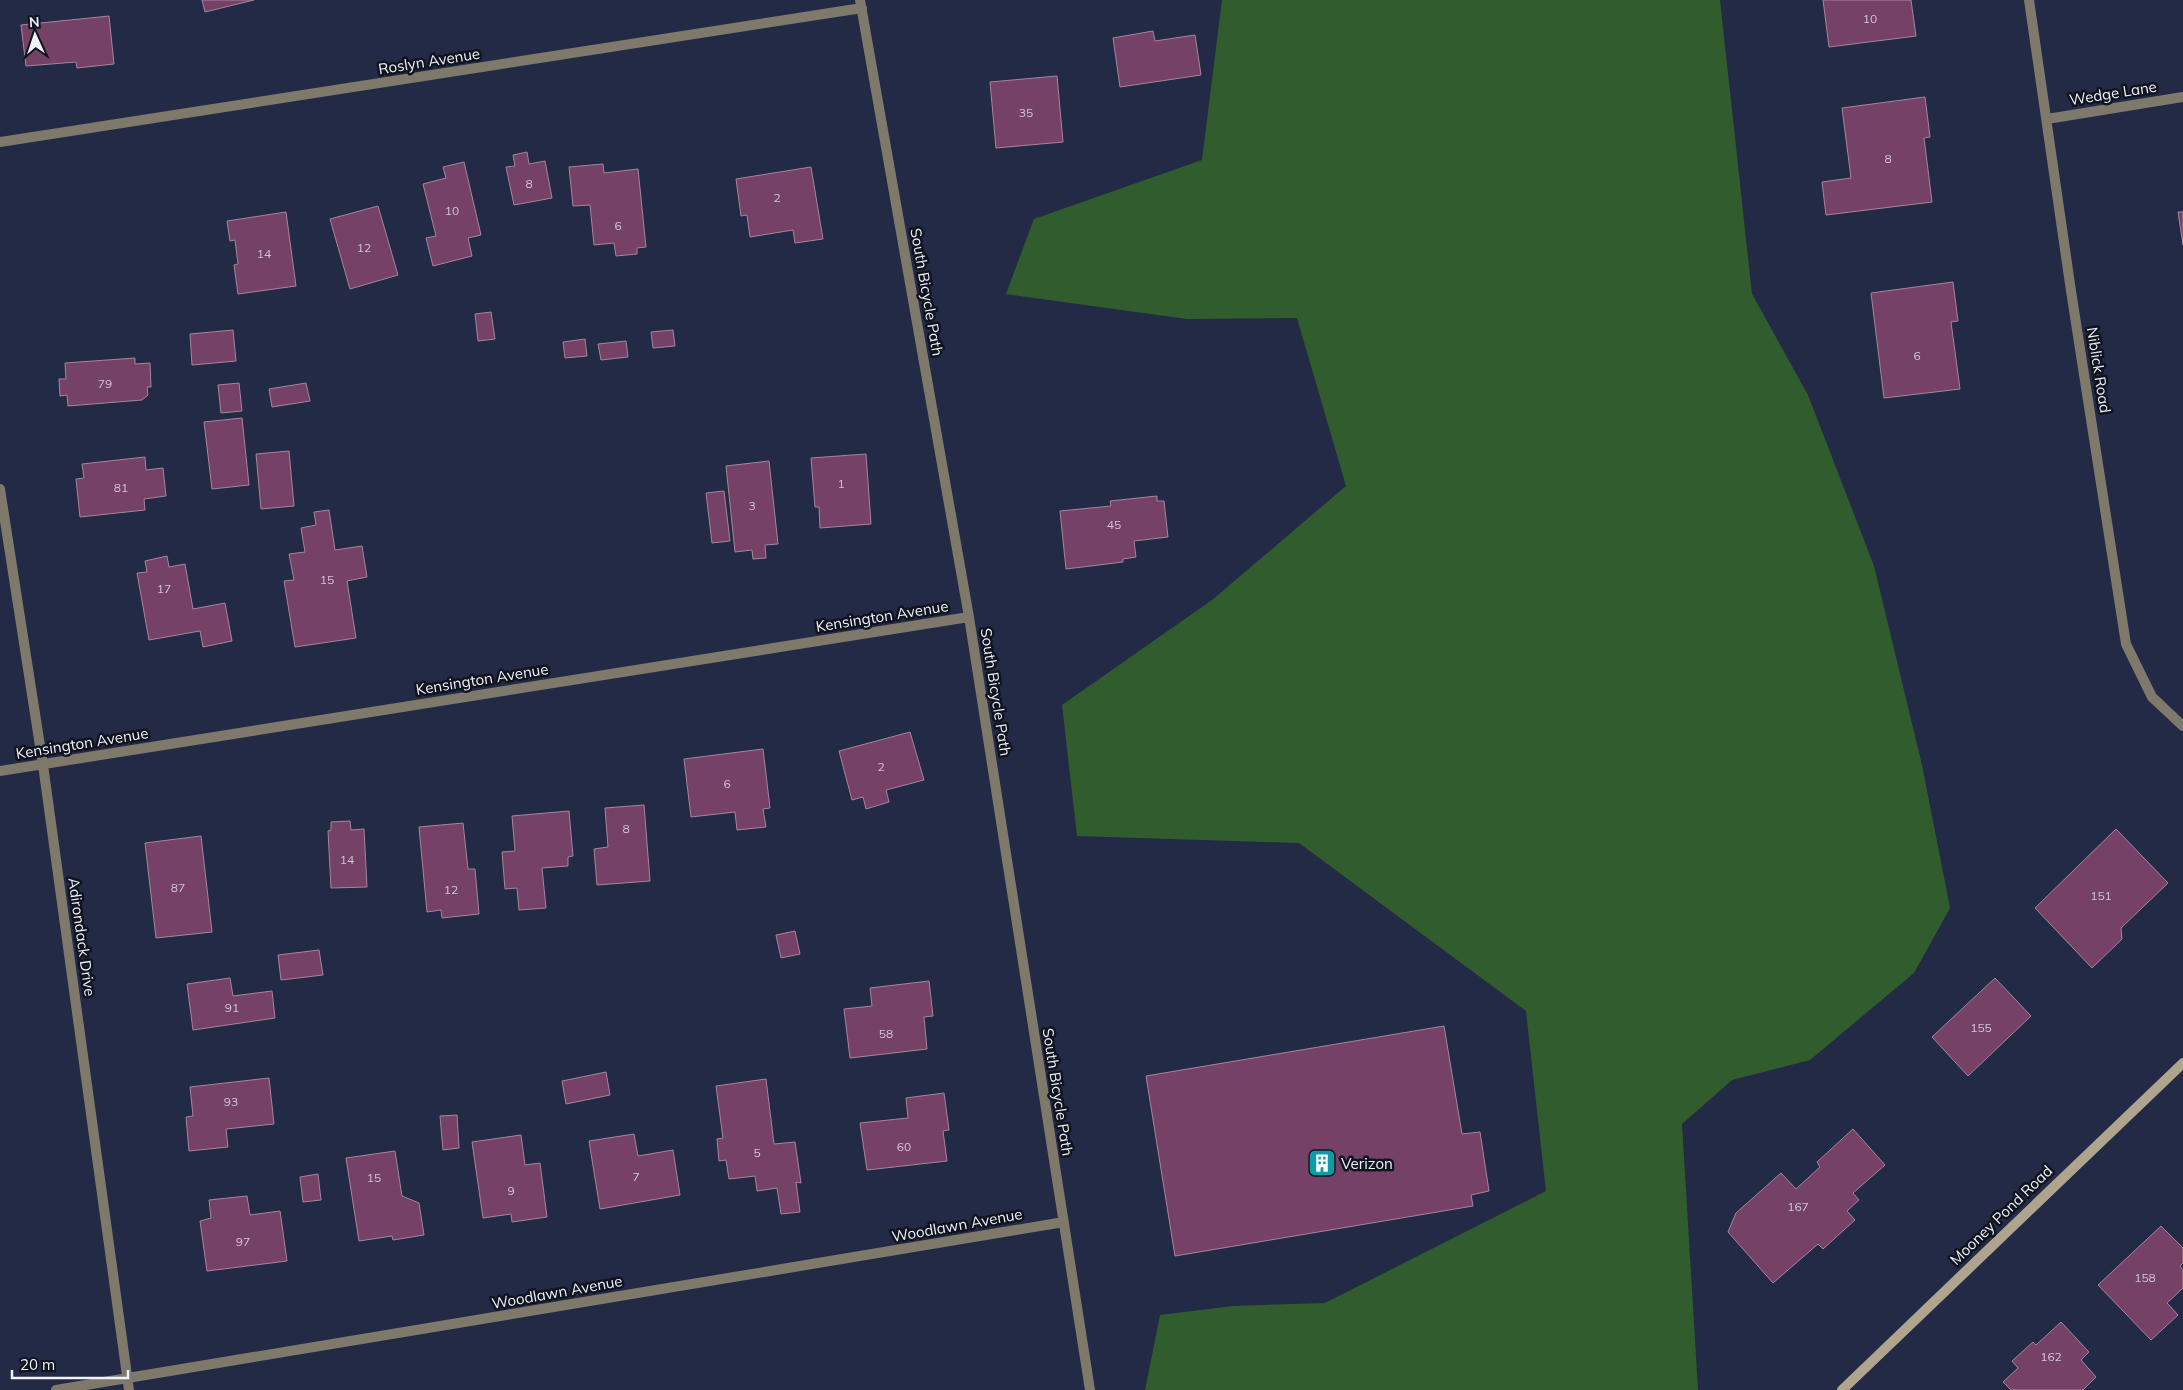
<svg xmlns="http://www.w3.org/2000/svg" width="2183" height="1390" font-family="Mulish,sans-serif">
	<rect width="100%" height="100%" fill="#232a45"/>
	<path fill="#315d2e" d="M1222 0H1720L1752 294 1808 395 1874 566 1922 765 1950 908 1914 973 1810 1060 1732 1080 1682 1124 1698 1390H1145L1160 1315 1233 1306 1325 1303 1546 1191 1526 1011 1299 843 1077 836 1062 705 1212 600 1346 486 1297 318 1187 319 1006 294 1034 219 1202 160Z"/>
	<path fill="#754166" stroke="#a6869b" d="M202 0H254L205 12Z
		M1823 0H1911L1916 36 1829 47Z
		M109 16 114 64 77 68 76 62 26 66 21 25Z
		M1153 31 1155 41 1195 35 1201 75 1120 87 1113 38Z
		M1057 76 1063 142 996 148 990 82Z
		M1925 97 1930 137 1924 138 1932 202 1826 215 1822 182 1851 178 1842 108Z
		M527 152 529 164 545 161 552 198 514 205 506 167 515 166 513 155Z
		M464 162 481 235 468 238 472 256 433 266 426 238 436 236 423 184 446 178 443 167Z
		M603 164 604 173 638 169 646 247 637 248V254L616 256 614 243 594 245 590 205 573 206 569 167Z
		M811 167 823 239 795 243 793 230 750 237 747 215 741 216 736 179Z
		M378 206 398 275 350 289 330 219Z
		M286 212 296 286 238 294 234 265 238 264 235 240 230 241 227 221Z
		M2178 212H2183V245Z
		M1953 282 1958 321 1951 322 1960 389 1884 398 1871 293Z
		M491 312 495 339 478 341 475 314Z
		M233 330 236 361 192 365 190 334Z
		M673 330 675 346 653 348 651 332Z
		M585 339 587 356 565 358 563 342Z
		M626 341 628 357 601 360 598 344Z
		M135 358V364L150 363 151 387H147L148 395 142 400 68 406 67 395 60 396 59 379H66L65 363Z
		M239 383 242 411 221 413 218 385Z
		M306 383 310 401 272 407 269 389Z
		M242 418 249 485 212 489 204 422Z
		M289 451 294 506 261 509 256 454Z
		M866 454 871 524 820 528 819 507H815L811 458Z
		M145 457 146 470 163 468 166 496 144 499 145 510 80 517 76 479 84 478 82 464Z
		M769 461 778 544 765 545 766 558 753 559 752 550 735 552 726 466Z
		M724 491 730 541 712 543 706 493Z
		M1157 496V501H1164L1168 537 1134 541 1136 557 1123 559V562L1066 569 1060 511 1111 506 1110 501Z
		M329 510 335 550 362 546 367 577 347 581 356 638 295 647 284 581 294 580 289 554 305 552 301 528 316 525 314 512Z
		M167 556 169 567 185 564 193 609 225 603 232 641 203 647 200 631 149 640 137 573 147 572 145 561Z
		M910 732 924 780 886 790 889 802 866 809 863 797 852 800 839 751Z
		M763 749 770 808 763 809 766 827 737 830 735 812 691 817 684 759Z
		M644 805 650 881 597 885 594 849 608 847 605 808Z
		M569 811 573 856 568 857V866L542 868 546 908 519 910 517 888 505 889 502 852 515 851 512 816Z
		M350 821 351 830 364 829 367 887 331 888 328 831 331 830V822Z
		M463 823 468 869H475L479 914 442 918 441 910 427 912 419 827Z
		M2116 829 2168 883 2121 928 2122 939 2092 968 2035 908Z
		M201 836 212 932 156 938 145 843Z
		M795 931 800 954 781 958 776 935Z
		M319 950 323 975 281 980 278 955Z
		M230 978 233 996 272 991 275 1018 193 1030 187 984Z
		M1995 978 2031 1016 1968 1076 1932 1037Z
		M929 981 933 1016 924 1017 927 1049 850 1058 844 1009 872 1006 870 988Z
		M1444 1026 1462 1134 1480 1132 1489 1191 1471 1195 1473 1206 1175 1256 1146 1076Z
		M606 1072 610 1095 566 1104 562 1081Z
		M269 1078 274 1124 226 1129 228 1147 189 1151 186 1117 193 1116 190 1087Z
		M766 1079 774 1144 795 1142 801 1183 796 1182 800 1212 781 1214 777 1188 757 1191 755 1176 729 1179 726 1160 719 1161 717 1139 723 1138 716 1086Z
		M944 1093 949 1130 943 1131 947 1161 867 1170 860 1123 908 1118 906 1098Z
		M457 1115 459 1148 443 1150 440 1116Z
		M1853 1129 1885 1165 1853 1193 1859 1200 1847 1211 1855 1220 1823 1249 1818 1244 1773 1283 1728 1232 1736 1213 1781 1173 1796 1189 1820 1167 1817 1162Z
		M634 1134 638 1156 673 1150 680 1195 600 1209 589 1141Z
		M521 1135 525 1165 540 1163 547 1217 512 1222 511 1214 483 1218 472 1142Z
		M395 1151 402 1196 419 1203 424 1235 393 1240 392 1236 359 1241 346 1158Z
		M318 1174 321 1200 303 1202 300 1177Z
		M247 1196 250 1215 280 1211 287 1261 207 1271 200 1221 211 1218 209 1200Z
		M2161 1226 2183 1248V1263L2180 1266 2183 1270V1288L2167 1303 2178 1315 2151 1340 2098 1285Z
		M2061 1322 2089 1352 2081 1360 2096 1377 2083 1390H2011L2003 1382 2018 1368 2012 1361 2033 1342 2036 1345Z"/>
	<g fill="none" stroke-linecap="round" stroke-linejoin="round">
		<path stroke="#7f796b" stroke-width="10" d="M860 0 969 617 1090 1390
			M2029 0 2071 291 2126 644 2152 697 2183 726
			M2047 119 2183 97
			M0 142 862 8
			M0 489 43 765 129 1390
			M0 771 969 617
			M56 1390 1064 1222"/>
		<path stroke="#afa58e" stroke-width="10" d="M1842 1390 2183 1063"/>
	</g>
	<defs>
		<g id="building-square" transform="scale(1.4375)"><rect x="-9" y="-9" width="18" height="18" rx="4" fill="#0f9aa8" stroke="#10141f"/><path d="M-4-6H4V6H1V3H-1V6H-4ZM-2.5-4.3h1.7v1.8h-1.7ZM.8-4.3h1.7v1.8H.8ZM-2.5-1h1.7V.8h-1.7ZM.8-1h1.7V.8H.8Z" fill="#fff"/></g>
	</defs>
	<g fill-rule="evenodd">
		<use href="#building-square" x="1322" y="1163"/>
	</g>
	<g text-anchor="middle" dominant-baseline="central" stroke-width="5" stroke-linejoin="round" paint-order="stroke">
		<g font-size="12" fill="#d0c6d7">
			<text x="1870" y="18">10</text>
			<text x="1026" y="112">35</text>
			<text x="1888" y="158">8</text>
			<text x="529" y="183">8</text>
			<text x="777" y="197">2</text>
			<text x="452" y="210">10</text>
			<text x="618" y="225">6</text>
			<text x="364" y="247">12</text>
			<text x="264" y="253">14</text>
			<text x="1917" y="355">6</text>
			<text x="105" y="383">79</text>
			<text x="841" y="483">1</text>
			<text x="121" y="487">81</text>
			<text x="752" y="505">3</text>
			<text x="1114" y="524">45</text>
			<text x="327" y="579">15</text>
			<text x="164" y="588">17</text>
			<text x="881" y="766">2</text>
			<text x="727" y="783">6</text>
			<text x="626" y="828">8</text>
			<text x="347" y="859">14</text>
			<text x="178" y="887">87</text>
			<text x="451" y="889">12</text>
			<text x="2101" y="895">151</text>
			<text x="232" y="1007">91</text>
			<text x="1981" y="1027">155</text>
			<text x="886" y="1033">58</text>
			<text x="231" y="1101">93</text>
			<text x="904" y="1146">60</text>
			<text x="757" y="1152">5</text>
			<text x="636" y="1176">7</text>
			<text x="374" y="1177">15</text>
			<text x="511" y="1190">9</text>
			<text x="1798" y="1206">167</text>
			<text x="243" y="1241">97</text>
			<text x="2145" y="1277">158</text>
			<text x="2051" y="1356">162</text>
		</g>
		<g font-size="15" fill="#eff2fd" stroke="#10141f">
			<text transform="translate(429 61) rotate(-9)">Roslyn Avenue</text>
			<text transform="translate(2113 93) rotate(-9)">Wedge Lane</text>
			<text transform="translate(927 292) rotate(80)">South Bicycle Path</text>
			<text transform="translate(2099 370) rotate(81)">Niblick Road</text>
			<text transform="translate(882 616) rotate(-9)">Kensington Avenue</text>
			<text transform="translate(482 679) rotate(-9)">Kensington Avenue</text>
			<text transform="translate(996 692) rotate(81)">South Bicycle Path</text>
			<text transform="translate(82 743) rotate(-9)">Kensington Avenue</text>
			<text transform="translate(82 937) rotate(82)">Adirondack Drive</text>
			<text transform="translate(1058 1092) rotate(81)">South Bicycle Path</text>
			<text transform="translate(2001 1215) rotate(-44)">Mooney Pond Road</text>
			<text transform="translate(957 1225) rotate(-10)">Woodlawn Avenue</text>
			<text transform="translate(557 1292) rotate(-10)">Woodlawn Avenue</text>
		</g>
		<g font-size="15" fill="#eff2fd" stroke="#10141f" text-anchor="start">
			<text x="1341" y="1163">Verizon</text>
		</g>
	</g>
	<g transform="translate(35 35) rotate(357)" stroke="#10141f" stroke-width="4" paint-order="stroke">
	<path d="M0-4L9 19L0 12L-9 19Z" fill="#eff2fd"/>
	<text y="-8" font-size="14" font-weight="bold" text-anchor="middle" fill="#eff2fd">N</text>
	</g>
	<path d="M12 1370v8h116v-8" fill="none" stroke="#eff2fd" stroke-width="2.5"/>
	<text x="20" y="1370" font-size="15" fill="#eff2fd" stroke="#10141f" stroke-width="4" paint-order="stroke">20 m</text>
</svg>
